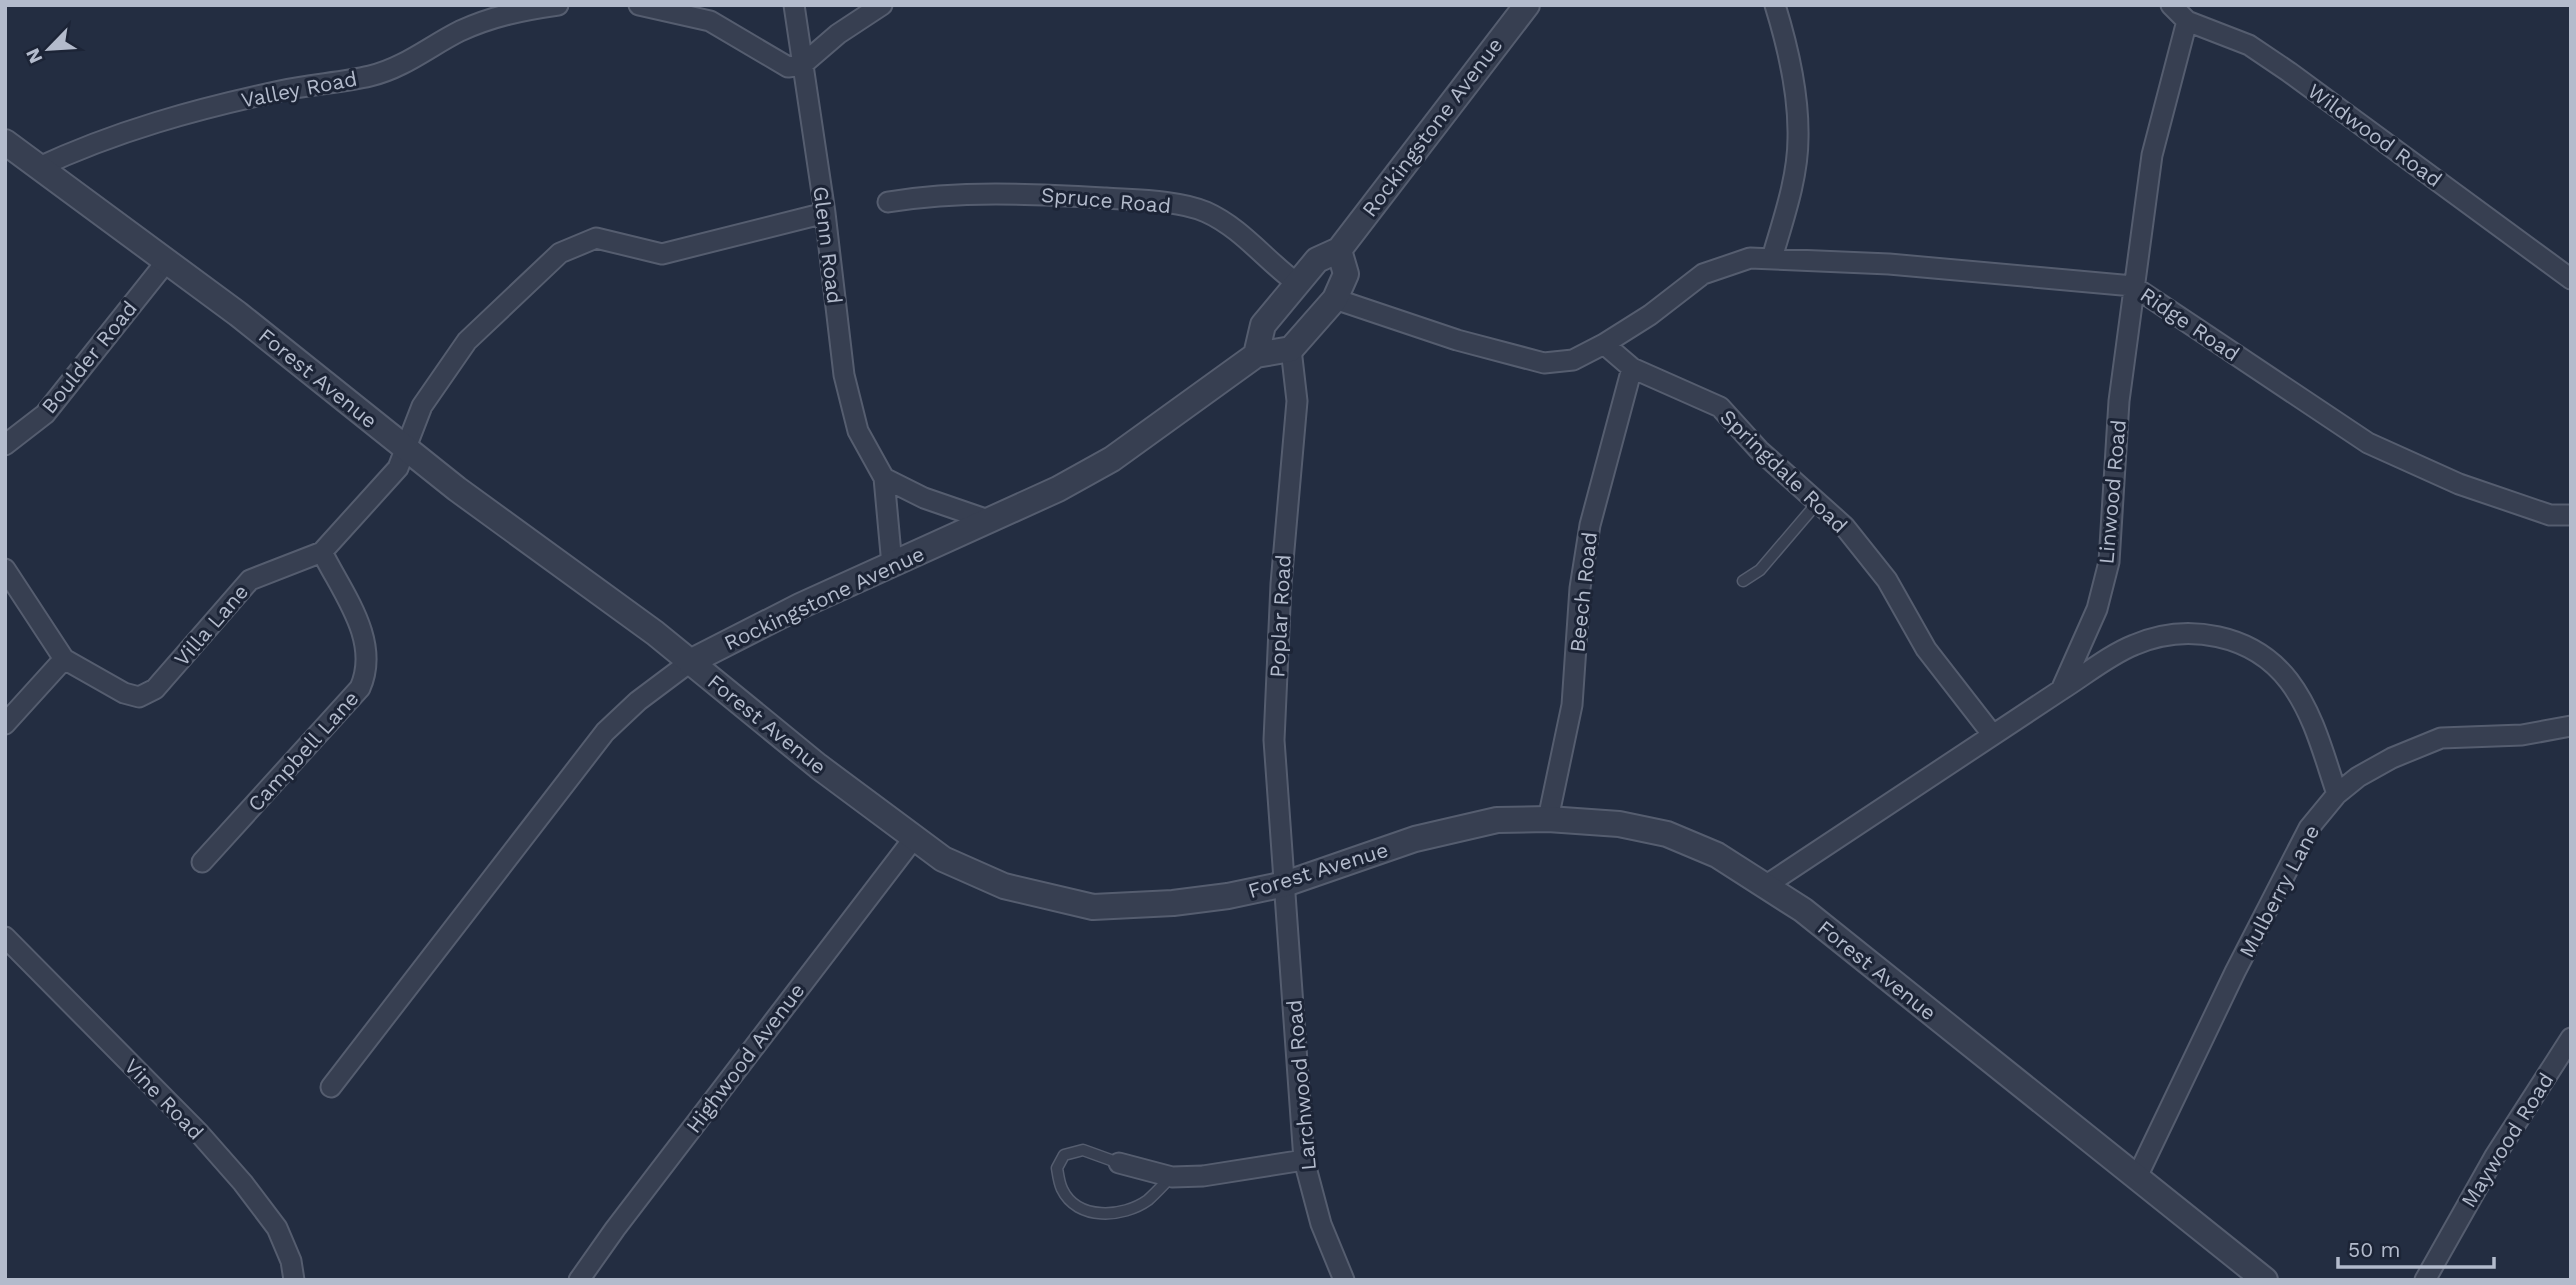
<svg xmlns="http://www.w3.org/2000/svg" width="2576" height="1285" font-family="'Work Sans',sans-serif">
	<rect width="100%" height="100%" fill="#232d41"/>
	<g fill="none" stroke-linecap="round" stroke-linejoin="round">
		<g stroke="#555d6f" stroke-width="13">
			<path id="service" d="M1743 581 1760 570 1818 502
				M1119 1163 1083 1150 1064 1155 1057 1168C1058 1174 1059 1183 1062 1189 1077 1221 1123 1218 1148 1200 1156 1193 1163 1185 1171 1177"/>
		</g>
		<g stroke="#555d6f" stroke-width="23">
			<path id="minor" d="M639 5 710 21 788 67 802 65 838 34 882 5
				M794 5 825 213 844 375 858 431 884 478 924 498 988 520
				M2171 5 2187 21 2249 45 2289 72 2571 279
				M37 168C116 131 196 109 280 91 310 84 341 83 370 76 404 68 430 46 460 31 493 16 523 10 558 5
				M888 202C961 190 1032 194 1106 198 1135 200 1179 200 1206 212 1242 228 1267 262 1298 284
				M1772 258C1783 220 1798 178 1798 138 1799 94 1788 47 1775 5
				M1335 299 1457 340 1544 363 1573 360 1604 344 1650 315 1703 274 1750 258 1889 264 2133 286 2368 443 2459 484 2550 515H2571
				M1604 344 1632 368 1720 407 1759 450 1844 526 1887 580 1926 649 1992 734
				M1291 349 1297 401 1281 584 1274 740 1304 1160 1321 1224 1344 1280
				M5 445 45 414 166 262
				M884 478 892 565
				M5 569 64 659 124 693 139 697 155 689 250 580 322 552 398 468 422 406 467 341 560 253 596 238 662 254 825 213
				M2061 690C2085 675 2109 655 2134 645 2187 622 2253 634 2289 681 2314 714 2324 756 2337 794
				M5 724 64 659
				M1548 819 1572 705 1580 588 1590 525 1632 368
				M202 862 360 688C381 641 343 594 322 552
				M1765 886 2061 690 2097 609 2109 562 2119 401 2152 155 2187 21
				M5 937 199 1133 243 1183 277 1228 291 1261 294 1280
				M331 1087 605 732 638 701 690 662
				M1119 1163 1172 1177 1203 1176 1304 1160
				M2137 1177 2235 972 2309 828 2337 794 2358 777 2392 758 2441 738 2522 735 2571 726
				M579 1280 615 1229 914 838
				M2425 1280 2495 1156 2571 1038"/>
		</g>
		<g stroke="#555d6f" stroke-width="28">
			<path id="tertiary" d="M5 142 238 314 457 489 655 633 818 766 943 859 1004 886 1093 907 1173 903 1228 896 1285 884 1415 839 1497 820 1548 819 1619 824 1667 834 1717 855 1803 910 2265 1280
				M1256 355 1263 325 1317 260 1339 250 1527 5
				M690 662 800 606 1058 489 1112 459 1256 355 1291 349 1335 299 1346 274 1339 250"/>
		</g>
		<use href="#service" stroke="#373f51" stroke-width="10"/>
		<use href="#minor" stroke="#373f51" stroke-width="19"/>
		<use href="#tertiary" stroke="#373f51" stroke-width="24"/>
	</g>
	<g text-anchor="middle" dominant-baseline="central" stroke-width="6" stroke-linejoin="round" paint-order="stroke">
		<g font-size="21" fill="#b3bbcc" stroke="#1c2436">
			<text transform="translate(299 89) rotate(-11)">Valley Road</text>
			<text transform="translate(1432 127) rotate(-53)">Rockingstone Avenue</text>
			<text transform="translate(2375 135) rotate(36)">Wildwood Road</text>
			<text transform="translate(1106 200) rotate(5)">Spruce Road</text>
			<text transform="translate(828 245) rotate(83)">Glenn Road</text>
			<text transform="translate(2190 324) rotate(34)">Ridge Road</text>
			<text transform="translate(89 357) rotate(-51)">Boulder Road</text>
			<text transform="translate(318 378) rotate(39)">Forest Avenue</text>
			<text transform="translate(1784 471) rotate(44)">Springdale Road</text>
			<text transform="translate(2112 492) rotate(-85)">Linwood Road</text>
			<text transform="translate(1583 592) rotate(-84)">Beech Road</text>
			<text transform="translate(824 598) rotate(-25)">Rockingstone Avenue</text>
			<text transform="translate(1280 616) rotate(-87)">Poplar Road</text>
			<text transform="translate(211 625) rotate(-49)">Villa Lane</text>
			<text transform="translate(767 724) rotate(39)">Forest Avenue</text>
			<text transform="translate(303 751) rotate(-48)">Campbell Lane</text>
			<text transform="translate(1318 870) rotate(-17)">Forest Avenue</text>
			<text transform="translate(2279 891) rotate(-62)">Mulberry Lane</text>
			<text transform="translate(1877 970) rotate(39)">Forest Avenue</text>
			<text transform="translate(745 1058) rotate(-53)">Highwood Avenue</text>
			<text transform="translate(1301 1085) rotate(-95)">Larchwood Road</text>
			<text transform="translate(164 1099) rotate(46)">Vine Road</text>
			<text transform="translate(2507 1140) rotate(-58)">Maywood Road</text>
		</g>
	</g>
	<rect width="2576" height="1285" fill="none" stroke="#b3bbcc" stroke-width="14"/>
	<g transform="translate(49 49) rotate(245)" stroke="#1c2436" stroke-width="5" paint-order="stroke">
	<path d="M0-5L12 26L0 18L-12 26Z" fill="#b3bbcc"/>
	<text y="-10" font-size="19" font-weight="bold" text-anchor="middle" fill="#b3bbcc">N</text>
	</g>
	<path d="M2338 1257v10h156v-10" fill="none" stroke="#b3bbcc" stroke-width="3.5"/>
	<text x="2348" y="1257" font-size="21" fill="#b3bbcc" stroke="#1c2436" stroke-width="5" paint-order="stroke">50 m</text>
</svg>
